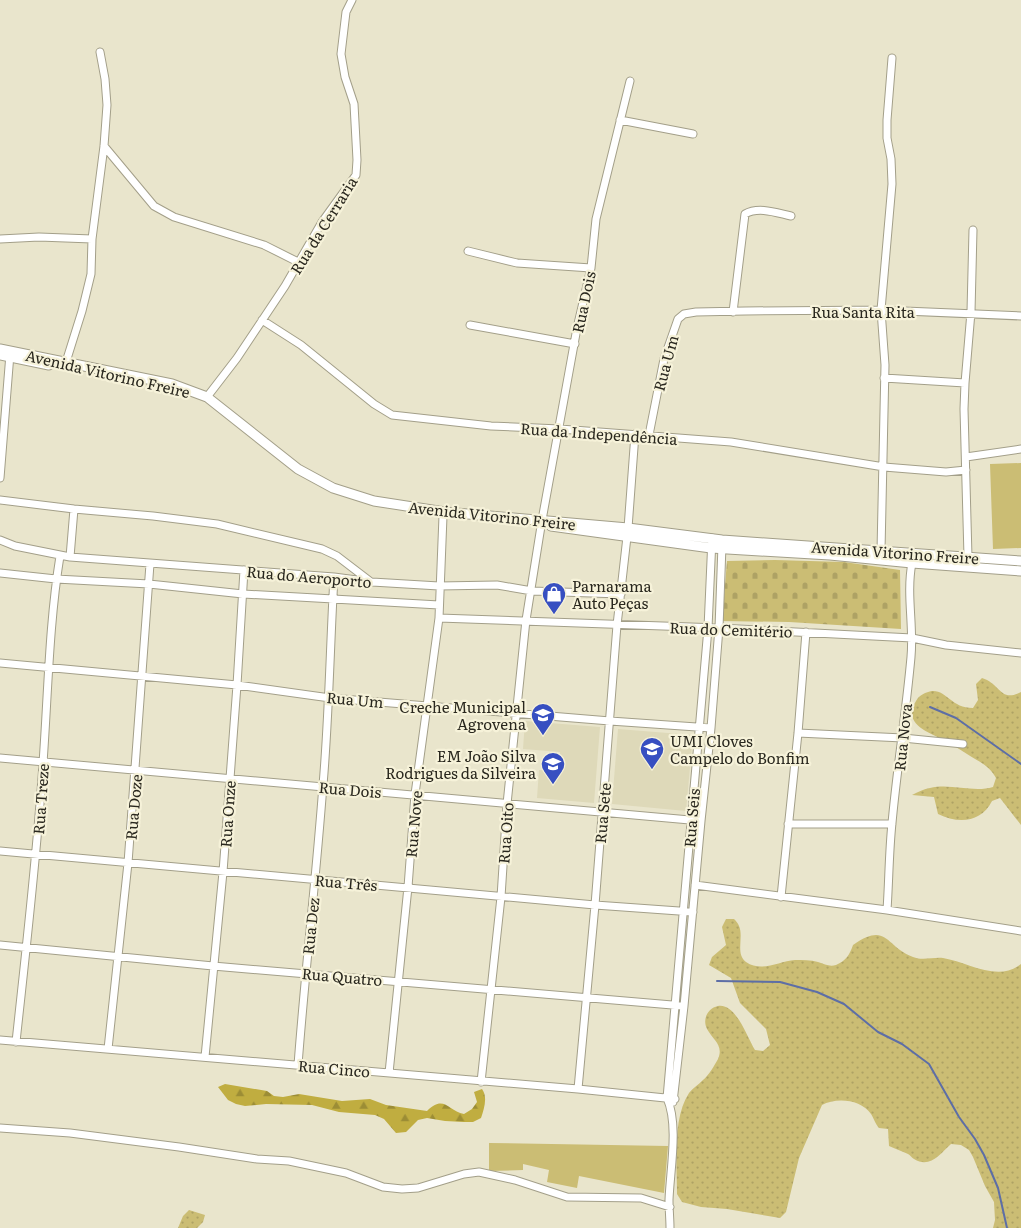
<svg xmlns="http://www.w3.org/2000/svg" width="1021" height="1228" font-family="Literata,serif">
	<defs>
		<pattern id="grass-dots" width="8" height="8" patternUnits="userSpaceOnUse" patternTransform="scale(1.25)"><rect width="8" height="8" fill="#cbbd74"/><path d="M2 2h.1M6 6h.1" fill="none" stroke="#aea264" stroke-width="1.8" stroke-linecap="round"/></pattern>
		<pattern id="forest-firs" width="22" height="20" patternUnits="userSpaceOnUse" patternTransform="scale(1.25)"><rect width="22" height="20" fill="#c0ad40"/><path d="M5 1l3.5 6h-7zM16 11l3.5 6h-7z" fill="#9c8d35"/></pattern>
		<pattern id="cemetery-stones" width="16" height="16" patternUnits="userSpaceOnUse" patternTransform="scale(1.25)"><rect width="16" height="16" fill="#cbbd74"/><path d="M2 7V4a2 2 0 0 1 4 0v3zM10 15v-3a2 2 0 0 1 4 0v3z" fill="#aea264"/></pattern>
	</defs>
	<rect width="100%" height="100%" fill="#e9e5cc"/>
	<path fill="#ded9b9" d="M525 721 600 727 594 803 537 798 539 770 559 771 560 752 523 749Z
		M618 729 693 735 686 811 612 804Z"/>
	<path fill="url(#grass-dots)" d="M982 678C1001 684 1000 703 1021 692V825L1000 798 992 801C981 823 958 824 938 814L934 797 912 795C918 792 924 789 930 788 951 783 973 793 993 787L996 778C989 765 979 762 967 754 960 750 954 745 948 742 932 733 901 726 916 701 919 695 926 692 932 691 947 690 951 708 973 708L978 700 976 684Z
		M726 919H734C736 921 738 923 739 926 744 937 735 954 746 962 762 973 779 961 795 960 802 960 811 960 818 962 825 964 829 967 836 965 846 961 850 954 853 945 888 921 885 947 913 957 922 961 933 957 943 958 968 962 998 983 1021 964V1228H993L995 1220 994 1202 985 1186 973 1157 969 1150 961 1145 951 1144C940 1154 930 1169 914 1159 912 1158 910 1155 908 1154 902 1151 895 1149 889 1146L888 1129 879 1128C875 1123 874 1119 871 1114 861 1099 836 1097 822 1105L799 1158 786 1212 780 1218 727 1209 701 1207 682 1202 677 1194C677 1164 672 1119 689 1093 693 1088 698 1085 703 1080 709 1075 714 1066 718 1059 724 1045 713 1040 707 1029 702 1019 708 1008 718 1006 736 1003 747 1037 755 1050L763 1051 770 1045 766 1029 740 1003 731 978 709 965 712 957 726 945 722 927Z
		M189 1210 205 1215 203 1222 197 1228H178L183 1216Z"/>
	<path fill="url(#forest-firs)" d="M225 1084 267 1091 274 1096 283 1097 299 1094 342 1101 370 1099 386 1105 427 1111C444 1094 448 1111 464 1114L472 1109 477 1102 474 1092 482 1089C488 1097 484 1109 481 1118L473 1122H464L445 1121 427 1118 418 1120 406 1132 396 1133 384 1119 375 1115 339 1112 312 1105 266 1104 245 1106 236 1104 228 1100 218 1087Z"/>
	<path fill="url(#cemetery-stones)" d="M775 560 844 562 900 570 901 629 789 622 722 621 727 561Z"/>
	<path fill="#cbbd74" d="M1021 463V548L993 549 990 464Z
		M489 1143 668 1146 664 1193 579 1176 577 1188 547 1182 549 1170 523 1164V1170L489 1171Z"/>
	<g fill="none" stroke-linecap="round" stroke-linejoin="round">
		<path stroke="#5d6ea6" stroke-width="2" d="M930 707 956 718 1021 764
			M717 981 780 982 817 992 844 1004 878 1032 902 1044 929 1064 959 1117 975 1139 984 1155 998 1188 1007 1228"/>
		<g stroke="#a39f89" stroke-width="9">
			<path id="street" d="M620 120 693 134
				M104 146 154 206 174 217 264 245 298 262
				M0 239 39 237 92 239
				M468 251 517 263 591 268
				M733 312 745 214C759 206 777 213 791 216
				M262 320 301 345 374 404 392 415 491 426 560 429 731 442 884 467 946 472 966 470
				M470 325 575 344
				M66 362 82 311 91 274 92 239 104 146 107 105 105 79 100 52
				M884 378 965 383
				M207 397 237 358 285 286 322 222 356 175 357 160 354 104 345 77 341 54 346 12 352 0
				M649 435 664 359 678 319 684 314 696 312 745 311 881 310 1021 316
				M966 457 1021 449
				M0 478 10 354
				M0 500 74 509 153 516 217 524 322 549 337 556 371 582
				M0 540 15 546 70 557 334 577 372 582 439 586 497 585 532 591 621 594
				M881 551 885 365 881 310 892 184 891 159 887 138V120L892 58
				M70 557 74 509
				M968 557 964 409 965 383 971 312 973 230
				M0 573 56 579 149 584 243 594 439 605
				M439 618 719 628 912 638 946 645 1021 653
				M0 663 237 685 330 698 610 721 711 728
				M798 733 903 738 963 744
				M0 758 701 821
				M788 824H892
				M0 851 595 905 693 912
				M695 885 887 910 1021 931
				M781 897 798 733 806 632
				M887 910C889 881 889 852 892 823 897 768 906 713 911 657 914 626 906 594 912 563
				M0 945 213 966 684 1006
				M0 1040 578 1089 675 1099
				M16 1042C26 949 37 856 43 763 48 694 49 624 60 556
				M108 1049 128 863 150 564
				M205 1057 223 872 237 685 244 570
				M298 1065C305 972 316 879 323 785 329 716 330 647 334 577
				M389 1073 408 887 415 794 439 618 443 516
				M481 1082 501 897 507 804 526 620 542 520 577 328 591 268 596 219 630 81
				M578 1089 595 905 617 625 628 528 635 434
				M673 1102 684 1006 701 821 711 728 719 628 722 545
				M0 1128 70 1133 179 1147 257 1159 289 1161 346 1173 383 1187 402 1189 418 1188 464 1174 479 1172 515 1180 567 1197 641 1198 670 1207
				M670 1228C670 1219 669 1210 669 1200 670 1171 679 1125 667 1098L708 628 712 538"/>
		</g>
		<g stroke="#a39f89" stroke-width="11">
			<path id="secondary" d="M0 349 172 384 207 397 298 469 333 488 374 501 445 512 628 528 722 540 1021 561
				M0 355 49 365
				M551 526 711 548 830 555 912 563 1021 571"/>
		</g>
		<use href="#street" stroke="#fff" stroke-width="7"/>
		<use href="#secondary" stroke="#fff" stroke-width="9"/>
	</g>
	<defs>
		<g id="shop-pin" transform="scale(1.25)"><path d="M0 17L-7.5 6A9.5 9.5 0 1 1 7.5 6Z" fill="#374fc1" stroke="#f6f2d9"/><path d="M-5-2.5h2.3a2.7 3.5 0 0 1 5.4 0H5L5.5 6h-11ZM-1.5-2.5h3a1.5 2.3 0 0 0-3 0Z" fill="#fff"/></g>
		<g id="school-pin" transform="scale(1.25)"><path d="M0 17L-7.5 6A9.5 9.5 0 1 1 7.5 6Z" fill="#374fc1" stroke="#f6f2d9"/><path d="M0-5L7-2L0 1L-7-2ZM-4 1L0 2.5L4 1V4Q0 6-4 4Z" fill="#fff"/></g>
	</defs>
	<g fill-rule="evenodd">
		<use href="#shop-pin" x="554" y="594"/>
		<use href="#school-pin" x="543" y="715"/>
		<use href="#school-pin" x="652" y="749"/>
		<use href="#school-pin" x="553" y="764"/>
	</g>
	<g text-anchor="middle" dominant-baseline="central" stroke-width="4.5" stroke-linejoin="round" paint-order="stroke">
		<g font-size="15" fill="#29271e" stroke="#f6f2d9">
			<text transform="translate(323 225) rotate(-58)">Rua da Cerraria</text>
			<text transform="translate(583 302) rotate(-78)">Rua Dois</text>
			<text x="863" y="311">Rua Santa Rita</text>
			<text transform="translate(665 363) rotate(-75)">Rua Um</text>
			<text transform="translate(108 373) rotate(13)">Avenida Vitorino Freire</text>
			<text transform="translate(599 433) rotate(4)">Rua da Independência</text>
			<text transform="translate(492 515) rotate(6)">Avenida Vitorino Freire</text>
			<text transform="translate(895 552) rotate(4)">Avenida Vitorino Freire</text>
			<text transform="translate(309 576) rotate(5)">Rua do Aeroporto</text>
			<text transform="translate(731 629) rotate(2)">Rua do Cemitério</text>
			<text transform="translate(355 699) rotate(5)">Rua Um</text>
			<text transform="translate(902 737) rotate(-84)">Rua Nova</text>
			<text transform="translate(350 789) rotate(5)">Rua Dois</text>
			<text transform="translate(40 799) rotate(-86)">Rua Treze</text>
			<text transform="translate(133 807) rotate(-85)">Rua Doze</text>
			<text transform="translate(602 813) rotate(-85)">Rua Sete</text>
			<text transform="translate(227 814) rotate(-86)">Rua Onze</text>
			<text transform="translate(691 818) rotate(-85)">Rua Seis</text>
			<text transform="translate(413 824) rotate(-85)">Rua Nove</text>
			<text transform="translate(505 833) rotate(-86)">Rua Oito</text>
			<text transform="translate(346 882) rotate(5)">Rua Três</text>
			<text transform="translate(310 926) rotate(-84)">Rua Dez</text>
			<text transform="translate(342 976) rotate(5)">Rua Quatro</text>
			<text transform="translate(334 1068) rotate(5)">Rua Cinco</text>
		</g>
		<g font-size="15" fill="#29271e" stroke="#f6f2d9" text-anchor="start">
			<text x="572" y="585">Parnarama<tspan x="572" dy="17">Auto Peças</tspan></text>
			<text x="526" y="706" text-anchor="end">Creche Municipal<tspan x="526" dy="17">Agrovena</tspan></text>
			<text x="670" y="740">UMI Cloves<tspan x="670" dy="17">Campelo do Bonfim</tspan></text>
			<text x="536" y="755" text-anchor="end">EM João Silva<tspan x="536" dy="17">Rodrigues da Silveira</tspan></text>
		</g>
	</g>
</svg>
